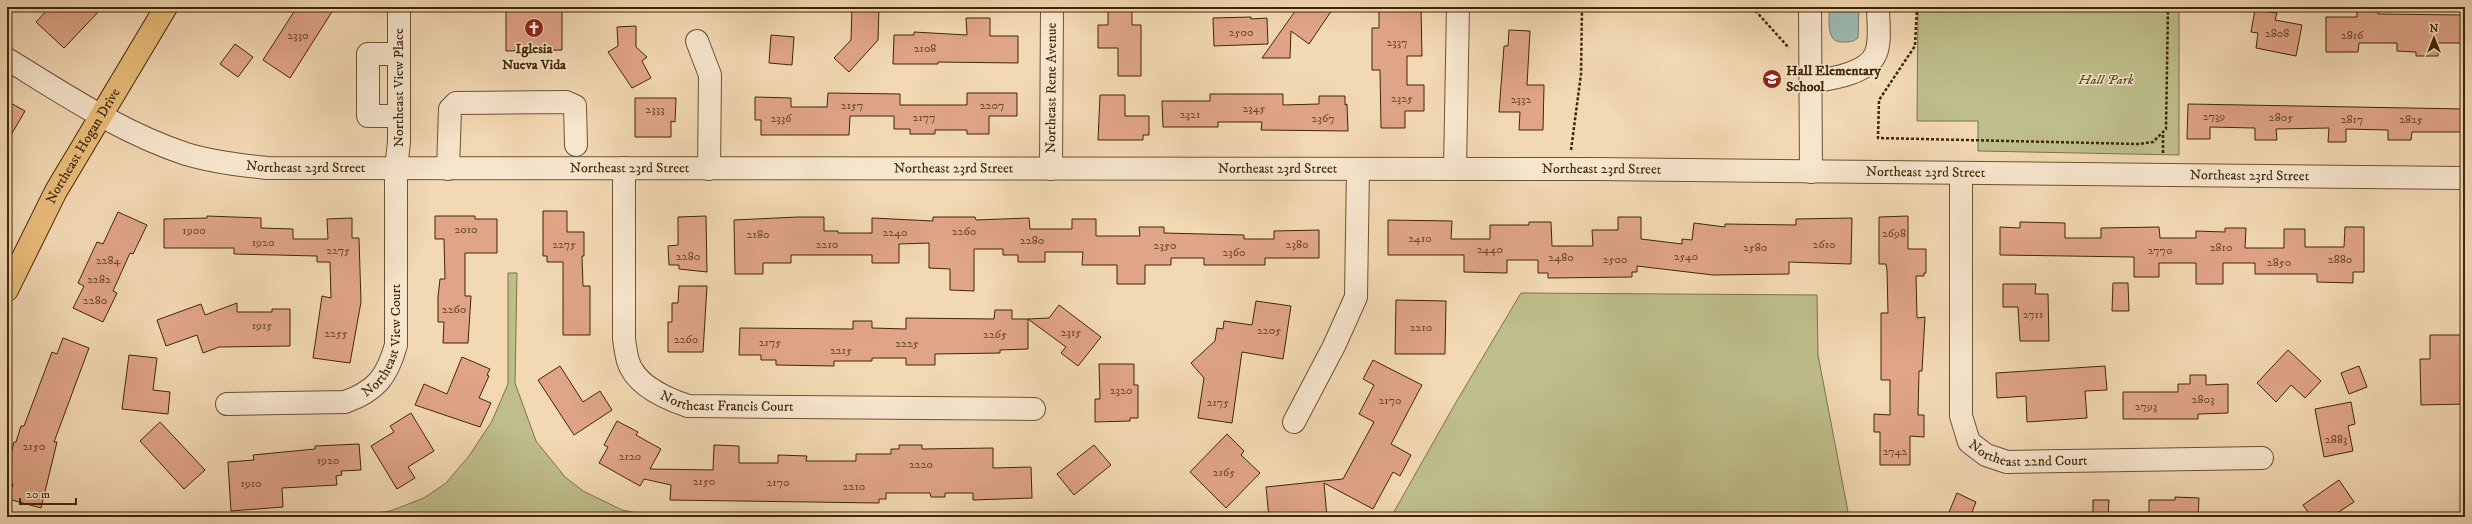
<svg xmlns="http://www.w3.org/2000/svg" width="2472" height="524" font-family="'IM FELL DW Pica',serif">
	<rect width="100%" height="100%" fill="#f2d8b3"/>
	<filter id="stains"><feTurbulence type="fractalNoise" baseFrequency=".005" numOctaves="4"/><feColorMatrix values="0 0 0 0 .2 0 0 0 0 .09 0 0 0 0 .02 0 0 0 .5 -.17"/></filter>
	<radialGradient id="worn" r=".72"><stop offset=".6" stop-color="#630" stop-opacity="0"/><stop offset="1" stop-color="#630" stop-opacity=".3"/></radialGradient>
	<path fill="#bebe8a" stroke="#7f7248" d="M1918 7H2179V155L1978 151V121H1917Z
		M508 273H517L515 383 536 441 565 477 583 491 622 510 657 517H351L390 511 424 498 446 483 469 456 492 421 508 384Z
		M1521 293 1817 295 1818 355 1849 517H1391L1455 404Z"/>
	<path fill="#9cb9b2" stroke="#777f6d" d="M1829 7H1859L1858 38C1853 42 1849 42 1843 42 1825 43 1830 20 1829 7Z"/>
	<path fill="#e0a487" stroke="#402706" d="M50 7H103L64 48 36 22Z
		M297 7H335L290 78 263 60Z
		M506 7H562V50L506 51Z
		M852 7H879L878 40 849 72 834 58 851 40Z
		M1108 7H1132V25H1141V76H1118V48H1098V25H1108Z
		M1298 7H1334L1309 44 1291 31 1290 58H1262Z
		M1379 7H1421L1422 56H1407V85H1424V111H1405V128H1381L1380 70H1372V28H1379Z
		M2357 8H2378V14L2465 15V43H2438V56H2416V52L2397 51V43H2359L2358 52H2326V17H2357Z
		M2255 10 2277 13 2275 20 2302 25 2296 56 2256 48 2258 33 2251 32Z
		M1251 17V19L1267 18 1268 44 1214 46 1213 18Z
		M966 18H990V36H1018V63L938 62V64H893L894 35H914V32L967 35Z
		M636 26V47L647 57 642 61 651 78 632 88 608 52 618 46 617 27Z
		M1509 30 1530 31 1527 85H1544L1543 130H1519L1520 112H1499L1504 46H1508Z
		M771 35 794 37 792 65 769 63Z
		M235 44 253 57 238 77 220 64Z
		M828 93 900 94V105H967V93H1017V116H989V134H967V130H935V134H910V129H894V116H850L849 135H761V120H755V97L791 98V107H827Z
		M1210 94H1283V105L1319 104V96H1345V105L1347 104 1348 131 1261 130 1262 122H1218V127H1163L1162 101H1210Z
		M1100 95H1125V116H1149V135H1143V140H1098Z
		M635 98H676L675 122 671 121V137H635Z
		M7 101 25 111 7 142Z
		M2188 104 2465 109V132H2412L2411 140H2388V130L2346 129V142H2328L2329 128 2276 129 2277 140H2255V128L2210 127V139H2187Z
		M543 211H567V232H584V256H582L583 286H590V335H563V262H547V256H543Z
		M118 212 147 225 133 254 130 253 113 291 117 293 103 322 73 308 84 286 78 283 97 242 103 244Z
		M207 216 261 218V228L293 229V239H328L327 219 352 218V238H359L361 302 350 363 313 358 322 296 331 298 330 262H317V256L234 254V248H164V219L207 218Z
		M435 216H475V219H497V253H465V296H471L468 343H443L444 322H438V297L440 279H445L444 239H435Z
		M706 216 707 272 679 269V265H669L668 246 678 245V217Z
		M1908 216V249H1926V273H1924V276H1916L1917 318 1925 317 1922 371H1919L1918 415H1924V437L1910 436V465H1880V432H1874V414L1890 415V380H1881V313H1888L1887 270 1886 264H1879V217Z
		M798 217H824V231H838V233H872V218L933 221V217H975L976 220 1029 218 1030 229H1072V219H1096V236H1140L1139 227H1164V233L1244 235V239H1274V231L1319 230V258H1265V265H1204V258H1171V265H1145V284H1117V265H1082L1083 252H1045V262H1018V255H1003V249H974V291L950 290V269L929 268V243L899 244V263H872V255H791V263H763V274H735L734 220Z
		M1618 217H1641V239L1682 244V239L1692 240 1694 223 1725 227V224L1796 225V219L1852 218 1851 264 1789 262V274L1713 275 1637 266V272H1632V277L1548 278V273H1538V260H1507V273L1464 272V255H1388V220L1452 221 1451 239H1490V225H1529V222H1551L1552 246H1593L1592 230H1618Z
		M2020 222 2065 223V238H2101V228L2159 227 2160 238H2196V231L2225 232V228H2246L2245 248H2284V229H2305V247H2344L2345 227H2364V272H2353V283L2317 282V274H2255V263H2223V284H2196V263H2159V277H2134V257L2000 255V227L2020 228Z
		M2113 283H2128L2129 311H2112Z
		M2003 284H2036L2035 294H2048L2049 341H2020L2018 307H2003Z
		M679 286H707L703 352H668V322H672V303H678Z
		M1396 300 1446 301 1445 354H1395Z
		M1256 301 1291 306 1283 359 1242 352 1232 423 1198 418 1204 378 1191 363 1215 341 1217 328 1223 329 1224 321 1252 325Z
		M237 303V312H272V309H290V346L219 347 203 353 197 335 166 346 157 320 201 304 205 315Z
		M1059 305 1101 337 1078 366 1061 353 1066 347 1028 319 1049 318Z
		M995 310H1012V319H1028V349L1000 350V353L935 354V365H906V358H872V361H834V366L776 365V360H761V355H739L740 328 853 329V321H872V328L906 329V318L994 319Z
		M2430 335H2465V404L2421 405 2420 359H2430Z
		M63 338 89 348 54 442H57L41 508 8 499 13 484 7 482V470L14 442H16L21 426H24L52 352 57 354Z
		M2288 350 2321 381 2305 398 2291 385 2276 402 2257 383Z
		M129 355 157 358 153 390 170 392 168 414 122 409Z
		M462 357 490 369 487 375 489 376 479 398 491 403 480 427 415 405 424 384 447 394Z
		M1373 360 1422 385 1391 444 1411 455 1400 476 1393 472 1373 509 1324 483 1327 517H1269L1266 487 1343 479 1374 422 1359 414 1374 385 1363 379Z
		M1099 364H1134V385H1138V418H1130V421L1095 422V399H1100Z
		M560 366 583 402 600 391 612 410 574 435 538 380Z
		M2105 366 2107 390 2085 391 2087 418 2027 422 2026 396 1997 398 1996 373Z
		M2359 366 2367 387 2349 394 2341 373Z
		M2190 375H2206V385L2228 384V413L2198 414V419H2123V392H2178V384H2190Z
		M2351 402 2355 424 2348 426 2353 451 2324 457 2315 409Z
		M411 413 434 451 408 467 415 478 397 489 371 446 394 432 390 426Z
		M617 421 638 432 636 435 661 449 650 469 713 470 714 445 739 446V463H778V455L807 456 806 461H856V454H891V449H899V445H922V449L993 448V468L1031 467 1032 498 973 500V493H945V497H931L930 493H886V499H879V503L670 500 671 485 644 479 640 486 599 463 608 447 604 445Z
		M160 422 205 470 184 489 140 441Z
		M1227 434 1244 451 1241 455 1260 473 1226 508 1190 472Z
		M359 444 361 470 341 471 342 475 336 476 337 485 282 488 283 507 231 511 228 462 254 460 253 455 315 449V446Z
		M1094 445 1111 465 1074 495 1057 474Z
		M2339 480 2354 502 2331 517H2311L2303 505Z
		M1957 493 1976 502 1970 517H1947Z
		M2175 497 2199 498 2198 517H2149V500H2175Z
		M2093 500H2109L2108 517H2093Z"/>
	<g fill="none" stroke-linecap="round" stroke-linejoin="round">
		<g stroke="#6c5331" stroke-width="24">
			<g id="minor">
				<path d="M1810 7 1811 172"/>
				<path d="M697 41 710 75 709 169"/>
				<path d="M399 54H368V116H399"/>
				<path id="s1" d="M7 59C64 94 122 133 186 154 213 162 240 165 267 168L1594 169 2465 178"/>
				<path d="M1811 82C1830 79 1868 74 1876 53 1881 40 1878 21 1878 7"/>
				<path id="s2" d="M624 168V339C625 346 626 354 628 361 635 385 667 399 688 406L1034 409"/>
				<path d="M448 169 450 109 456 103 566 102 575 106 576 145"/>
				<path id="s3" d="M1051 169 1052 7"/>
				<path d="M1455 169 1458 7"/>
				<path id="s4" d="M1961 174V416L1969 442 1986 455 2007 462 2262 458"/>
				<path id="s5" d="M227 404 345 402C376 391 387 377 396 345V169L399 142V7"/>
				<path d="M1294 422 1334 346 1356 297 1358 169"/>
			</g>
		</g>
		<g stroke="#402706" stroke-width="24">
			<g id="highway">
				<path id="s6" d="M7 290 56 191 166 7"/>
			</g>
		</g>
		<path stroke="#402706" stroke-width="2.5" stroke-dasharray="3 2" stroke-linecap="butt" d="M1752 7 1789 48
			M1917 7 1915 46 1879 100 1878 138 2139 144 2153 142 2166 129 2168 7
			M2163 135V155
			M1571 150 1581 74 1582 7"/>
		<use href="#minor" stroke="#f7e6ce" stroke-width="22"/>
		<use href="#highway" stroke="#e9bc7a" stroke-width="22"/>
	</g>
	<defs>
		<g id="church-disc" transform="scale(1)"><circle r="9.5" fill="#8f2418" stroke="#f7e6ce"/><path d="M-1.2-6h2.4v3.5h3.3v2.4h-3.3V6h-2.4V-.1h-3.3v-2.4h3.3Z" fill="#fff"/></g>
		<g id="school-disc" transform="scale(1)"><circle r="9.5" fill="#8f2418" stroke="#f7e6ce"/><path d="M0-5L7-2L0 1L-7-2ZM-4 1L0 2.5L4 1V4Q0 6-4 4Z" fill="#fff"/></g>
	</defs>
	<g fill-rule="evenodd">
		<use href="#church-disc" x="534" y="28"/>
		<use href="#school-disc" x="1772" y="79"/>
	</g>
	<g text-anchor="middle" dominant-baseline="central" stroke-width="3" stroke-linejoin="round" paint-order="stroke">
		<g font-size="12" fill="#684626">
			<text x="1241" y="32">2500</text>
			<text x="2277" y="33">2808</text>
			<text x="298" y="35">2330</text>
			<text x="2352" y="35">2816</text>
			<text x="1397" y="42">2337</text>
			<text x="925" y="48">2108</text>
			<text x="1402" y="98">2325</text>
			<text x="1521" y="99">2332</text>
			<text x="852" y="105">2157</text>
			<text x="992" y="105">2207</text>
			<text x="1254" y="108">2345</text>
			<text x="655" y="109">2333</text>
			<text x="1190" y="114">2321</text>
			<text x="2214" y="116">2739</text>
			<text x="924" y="117">2177</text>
			<text x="2281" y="117">2805</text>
			<text x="781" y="118">2336</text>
			<text x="1323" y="118">2367</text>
			<text x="2352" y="119">2817</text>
			<text x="2411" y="119">2825</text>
			<text x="466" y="229">2010</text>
			<text x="194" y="230">1900</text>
			<text x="964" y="231">2260</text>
			<text x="895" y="232">2240</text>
			<text x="1894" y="233">2698</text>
			<text x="758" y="234">2180</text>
			<text x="1420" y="238">2410</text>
			<text x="1032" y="240">2280</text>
			<text x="263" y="242">1920</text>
			<text x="564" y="244">2275</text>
			<text x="827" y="244">2210</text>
			<text x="1297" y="244">2380</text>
			<text x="1824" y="244">2610</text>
			<text x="1165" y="245">2350</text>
			<text x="1755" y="247">2580</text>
			<text x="2221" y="247">2810</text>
			<text x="1490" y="249">2440</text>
			<text x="338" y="250">2275</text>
			<text x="2160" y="250">2770</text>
			<text x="1234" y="252">2360</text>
			<text x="688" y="256">2280</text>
			<text x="1686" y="256">2540</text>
			<text x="1561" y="257">2480</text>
			<text x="1615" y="259">2500</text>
			<text x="2340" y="259">2880</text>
			<text x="108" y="260">2284</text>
			<text x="2279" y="262">2850</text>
			<text x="99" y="279">2282</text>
			<text x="95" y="300">2280</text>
			<text x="454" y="309">2260</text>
			<text x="2033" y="314">2711</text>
			<text x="262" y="325">1915</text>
			<text x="1421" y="327">2210</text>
			<text x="1269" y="330">2205</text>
			<text x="1071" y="332">2315</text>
			<text x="336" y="333">2255</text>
			<text x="995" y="334">2265</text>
			<text x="686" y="339">2260</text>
			<text x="770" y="342">2175</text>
			<text x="907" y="343">2225</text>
			<text x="841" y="350">2215</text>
			<text x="1121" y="390">2320</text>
			<text x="2203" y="399">2803</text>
			<text x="1390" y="400">2170</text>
			<text x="1218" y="402">2175</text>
			<text x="2146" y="406">2793</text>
			<text x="2336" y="439">2883</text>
			<text x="34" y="446">2150</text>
			<text x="1895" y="451">2742</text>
			<text x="630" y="456">2120</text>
			<text x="328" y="460">1920</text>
			<text x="921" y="464">2220</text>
			<text x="1224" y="472">2165</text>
			<text x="704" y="481">2150</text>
			<text x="778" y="482">2170</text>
			<text x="251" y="483">1910</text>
			<text x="854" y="486">2210</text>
		</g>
		<g font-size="14" font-weight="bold" fill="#402706" stroke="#f7e6ce">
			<text x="534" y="49">Iglesia<tspan x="534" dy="16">Nueva Vida</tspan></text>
			<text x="1786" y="71" text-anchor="start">Hall Elementary<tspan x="1786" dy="16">School</tspan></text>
		</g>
		<g font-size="14" font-style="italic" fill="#604d27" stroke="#f7e6ce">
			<text x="2106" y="80">Hall Park</text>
		</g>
		<g font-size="14" fill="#402706" stroke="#f7e6ce">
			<text stroke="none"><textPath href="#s5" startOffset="456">Northeast View Place</textPath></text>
			<text stroke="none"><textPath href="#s3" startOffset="81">Northeast Rene Avenue</textPath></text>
			<text stroke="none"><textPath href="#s6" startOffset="163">Northeast Hogan Drive</textPath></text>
			<text stroke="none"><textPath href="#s1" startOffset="324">Northeast 23rd Street</textPath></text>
			<text stroke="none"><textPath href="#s1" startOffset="648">Northeast 23rd Street</textPath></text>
			<text stroke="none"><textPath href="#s1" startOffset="972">Northeast 23rd Street</textPath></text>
			<text stroke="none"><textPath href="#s1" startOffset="1296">Northeast 23rd Street</textPath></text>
			<text stroke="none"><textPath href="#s1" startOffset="1620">Northeast 23rd Street</textPath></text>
			<text stroke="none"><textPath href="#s1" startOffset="1944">Northeast 23rd Street</textPath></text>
			<text stroke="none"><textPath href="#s1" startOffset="2268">Northeast 23rd Street</textPath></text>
			<text stroke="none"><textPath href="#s5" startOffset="199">Northeast View Court</textPath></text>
			<text stroke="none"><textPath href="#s2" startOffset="309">Northeast Francis Court</textPath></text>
			<text stroke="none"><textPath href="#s4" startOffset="332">Northeast 22nd Court</textPath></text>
		</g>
	</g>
	<rect width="2472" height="524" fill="none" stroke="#f2d8b3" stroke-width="24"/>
	<rect x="8" y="8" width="2456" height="508" fill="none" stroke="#402706" stroke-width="2"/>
	<rect x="12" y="12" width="2448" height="500" fill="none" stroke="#402706"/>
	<g transform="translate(2434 38)" stroke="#f7e6ce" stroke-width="3" paint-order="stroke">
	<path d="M0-3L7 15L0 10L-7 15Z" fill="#402706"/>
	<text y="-6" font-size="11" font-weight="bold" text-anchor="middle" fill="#402706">N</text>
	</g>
	<path d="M20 498v6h56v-6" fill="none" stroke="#402706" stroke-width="2"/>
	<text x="26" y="498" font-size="12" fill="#402706" stroke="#f7e6ce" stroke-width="3" paint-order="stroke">20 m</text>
	<rect width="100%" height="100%" filter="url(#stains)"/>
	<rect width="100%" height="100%" fill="url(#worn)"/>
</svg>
